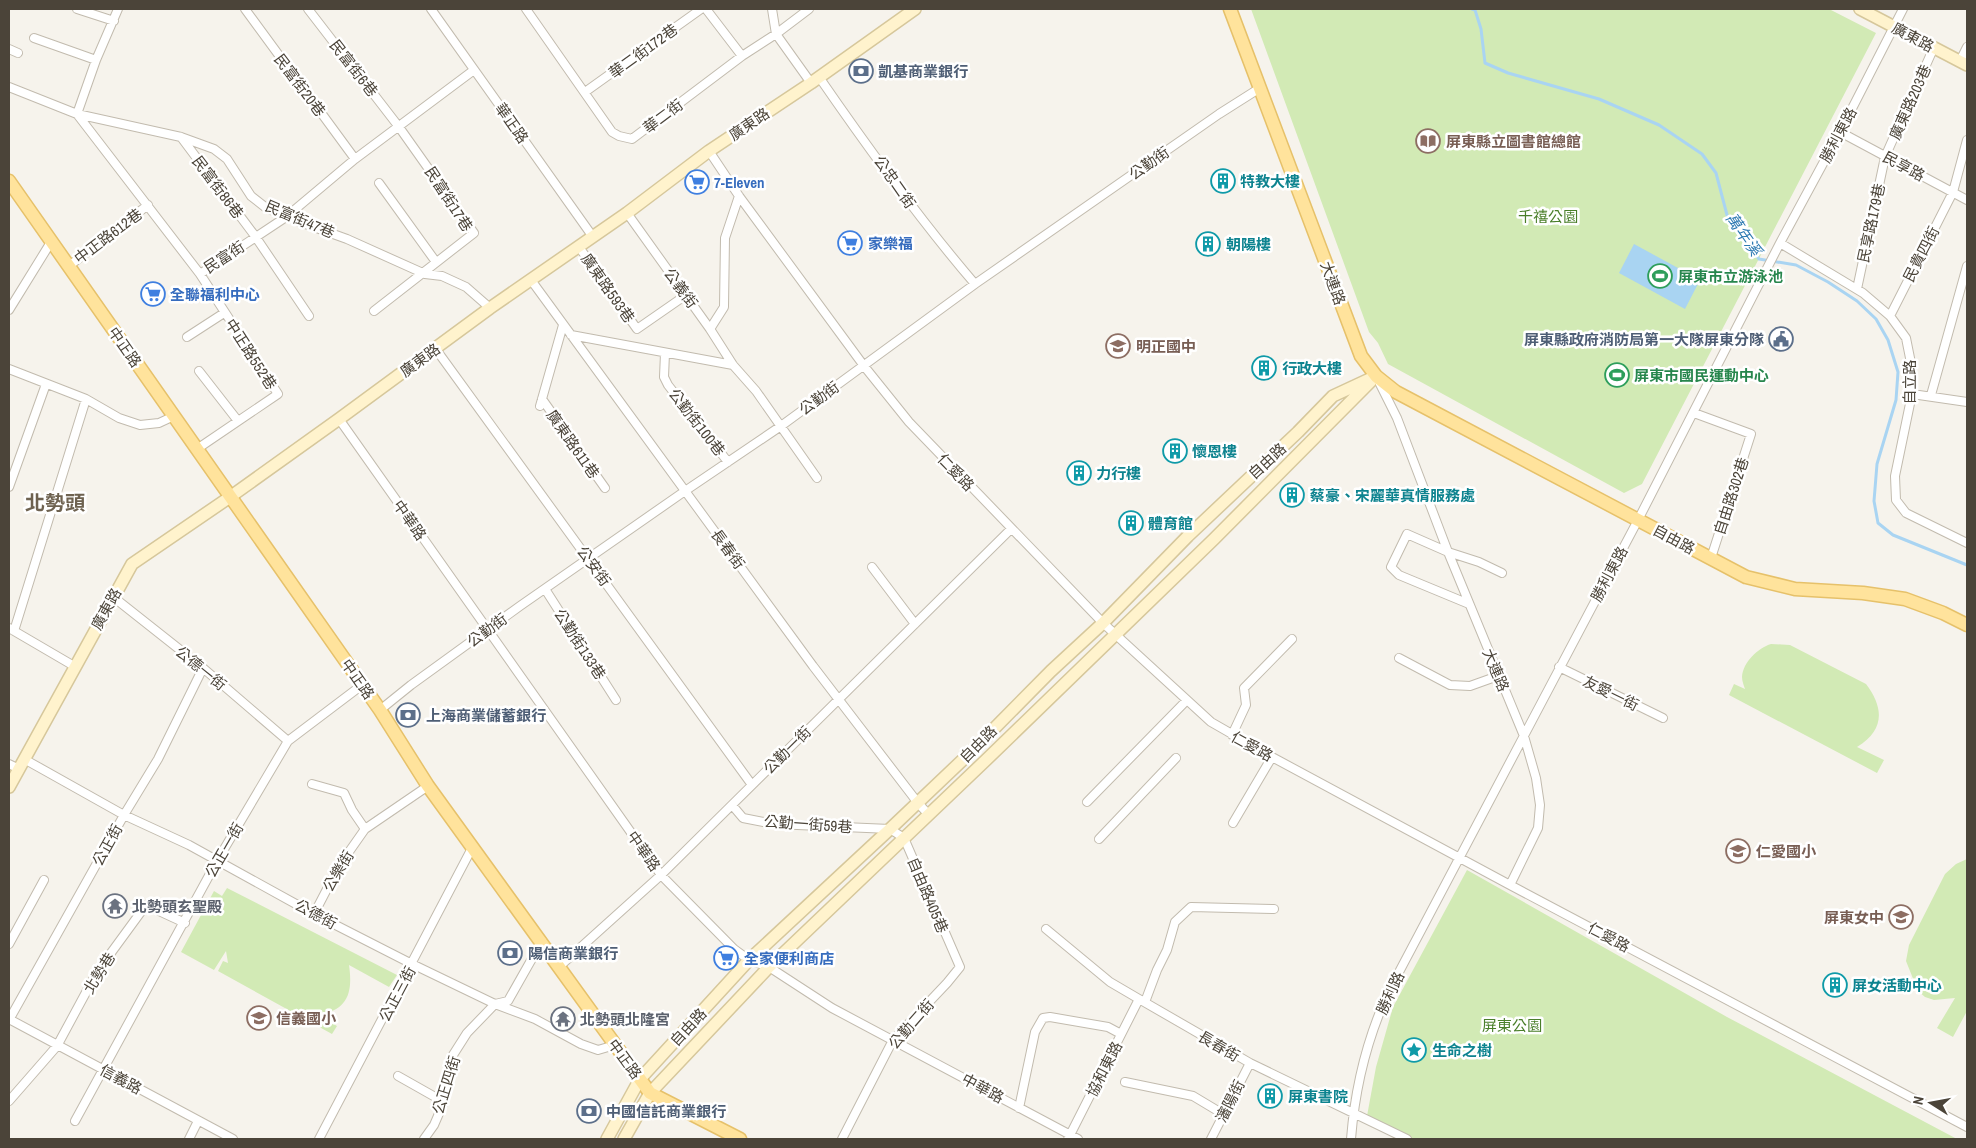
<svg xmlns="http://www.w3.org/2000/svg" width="1976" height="1148" font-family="'Archivo Narrow','Noto Sans TC',sans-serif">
	<rect width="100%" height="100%" fill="#f6f3ec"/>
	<path fill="#d2eab5" d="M1251 9H1829L1876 33 1642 484 1624 493 1388 364 1378 343 1369 332Z
		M1771 644 1790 645 1866 684C1884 708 1885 730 1857 747L1884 760 1877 773 1729 695 1734 684 1745 689C1744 686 1742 681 1742 677 1743 662 1758 648 1771 644Z
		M1967 859V1011L1953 1037 1937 1028 1955 998 1934 1000 1925 997 1918 991 1906 961 1909 945 1945 874 1956 864Z
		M1467 870 1727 1017 1957 1139H1413L1367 1116 1376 1067 1393 1007Z
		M227 888 397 975 389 987 349 965C353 993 348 1010 318 1015L337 1026 332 1034 218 971 223 961 228 963 226 951 214 970 181 952 214 891 222 896Z"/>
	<path fill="#a9d4f2" d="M1634 244 1700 280 1685 309 1619 273Z"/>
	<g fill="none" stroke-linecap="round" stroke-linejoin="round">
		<path stroke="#a9d4f2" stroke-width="3" d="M1472 9 1475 10 1481 29 1485 63 1508 73 1599 99 1659 125 1702 154 1716 173 1727 215 1759 259 1796 265 1828 282 1857 301 1876 319 1888 340 1898 372 1896 400 1877 464 1874 501 1878 523 1893 535 1967 565"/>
		<g stroke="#c2bbae" stroke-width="10">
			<path id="street" d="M77 9 114 21
				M245 9 355 159
				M308 9 399 127 474 233 374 311
				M431 9 593 237
				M526 9 612 132 619 136 632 139 742 56 776 34 809 9
				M706 9 742 56
				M772 9 776 34 811 83
				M34 38 96 60
				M9 49 18 53
				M1960 61 1967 47
				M819 77C868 148 919 219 975 284
				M9 87 77 114 181 137 214 149 227 159 251 196 265 207 286 217 347 239 425 274 442 276 466 287 490 308
				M585 92 701 9
				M77 114 200 274 278 394 197 449
				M77 114 96 60 118 9
				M1840 132 1967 200
				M181 137 255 236 309 316
				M709 151 739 196 864 366 909 422 1103 623 1211 722 1272 757 1510 885 1967 1127
				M379 183 436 262
				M627 213 710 329 733 365 756 391 817 478
				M1780 243 1863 293 1890 316 1906 338 1912 368V394L1895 476 1896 500 1906 513 1967 543
				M579 247 637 329 686 295
				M69 266 148 205
				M200 274 286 217 355 159 474 70
				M531 280 813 666 918 803 929 815
				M1857 289 1885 157 1934 47
				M9 310 51 242
				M1890 316 1953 192 1967 140
				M710 329 724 307 725 238 739 196
				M571 335 733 365
				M187 337 224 313
				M435 348 752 785
				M665 353 664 377 668 385 728 462
				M9 369 86 399 119 418 140 425 159 423 174 416
				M199 371 238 421
				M1378 380 1397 418 1448 552 1524 736 1536 778 1540 805 1538 828 1510 885
				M1912 394 1967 402
				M1931 395 1967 266
				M542 399 605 488
				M540 406 563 325
				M1694 413 1751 434 1711 558
				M339 419 661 875 734 949 749 960 769 967 832 1008 1078 1139
				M9 487 46 384
				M872 567 915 624
				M545 589 616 700
				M112 596 203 668 288 741
				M1469 604 1399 575 1391 567 1407 534 1448 552 1479 562 1502 573
				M9 628 74 666
				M14 631 86 399
				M1399 658 1450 685 1470 686 1498 676
				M1559 667 1663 718
				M380 710 411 685 520 606 685 491 781 426 975 284 1219 114 1260 88
				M1232 735 1246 705 1244 688 1292 639
				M24 759 124 815 189 845 314 914 412 964 495 1004 535 1019 581 1044 598 1050 615 1045
				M9 764 19 769
				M312 784 344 793 352 810 365 829
				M1087 802 1186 701
				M732 805 743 818 774 824 890 829 904 838 960 967 947 983 893 1040 842 1139
				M1233 823 1272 757
				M1099 839 1176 758
				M314 914 339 866 365 829 428 786
				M1046 929 1110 982 1139 999 1250 1063 1407 1139
				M9 944 44 880
				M560 966 661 875 1011 529
				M1145 1002 1157 970 1167 950 1175 922 1191 907 1274 909
				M9 1019 233 1139
				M9 1020 124 815 158 759 203 668
				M398 1076 444 1102
				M1125 1082 1193 1096 1223 1114
				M9 1101 57 1046 97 972 146 905 185 923
				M1019 1108 1035 1032 1043 1018 1050 1017 1108 1027 1121 1034
				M75 1121 217 861 288 741 362 685
				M189 1139 198 1121
				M319 1139 472 848
				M424 1139 434 1125 444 1102 448 1070 453 1055 467 1033 495 1004 508 1001 542 941
				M1068 1139 1139 999
				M1211 1139 1250 1063
				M1351 1139C1355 1088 1367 1038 1389 991L1638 520 1780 243 1840 132 1903 9"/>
		</g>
		<g stroke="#d6c79b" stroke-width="14">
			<path id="secondary" d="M1860 9 1967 65
				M9 787 132 564 230 497 339 419 490 308 627 213 709 151 811 83 915 9
				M607 1139 640 1079 749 960 890 829 971 752 1051 671 1103 623 1188 536 1298 432 1333 396 1376 376
				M624 1139 650 1093 769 967 986 760 1214 539 1371 381"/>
		</g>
		<g stroke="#e6c16a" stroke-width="15">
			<path id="primary" d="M1230 9 1361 356 1376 376 1396 392 1746 577 1795 589 1863 593 1905 599 1943 613 1967 625
				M9 181 380 710 428 786 650 1093 740 1139"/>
		</g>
		<use href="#street" stroke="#fff" stroke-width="8"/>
		<use href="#secondary" stroke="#fff3cd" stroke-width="11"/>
		<use href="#primary" stroke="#ffe39c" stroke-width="12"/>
	</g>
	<defs>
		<g id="bank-ring" transform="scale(1.25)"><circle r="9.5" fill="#fff" stroke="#5c6f8a" stroke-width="1.5"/><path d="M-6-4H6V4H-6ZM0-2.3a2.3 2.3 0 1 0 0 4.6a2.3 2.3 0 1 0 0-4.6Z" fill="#5c6f8a"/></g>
		<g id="library-ring" transform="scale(1.25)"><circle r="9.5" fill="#fff" stroke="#8d6e63" stroke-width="1.5"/><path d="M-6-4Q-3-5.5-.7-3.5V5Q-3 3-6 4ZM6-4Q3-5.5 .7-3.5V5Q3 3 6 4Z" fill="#8d6e63"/></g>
		<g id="building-ring" transform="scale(1.25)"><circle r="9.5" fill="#fff" stroke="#0f9aa8" stroke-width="1.5"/><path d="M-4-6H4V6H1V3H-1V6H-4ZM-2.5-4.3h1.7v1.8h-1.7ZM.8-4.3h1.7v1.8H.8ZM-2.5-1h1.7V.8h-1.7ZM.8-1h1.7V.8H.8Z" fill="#0f9aa8"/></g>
		<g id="supermarket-ring" transform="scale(1.25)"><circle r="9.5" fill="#fff" stroke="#3f7fe0" stroke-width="1.5"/><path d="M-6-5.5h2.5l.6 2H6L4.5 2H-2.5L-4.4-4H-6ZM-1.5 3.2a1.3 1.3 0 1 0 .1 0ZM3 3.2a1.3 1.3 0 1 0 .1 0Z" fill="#3f7fe0"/></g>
		<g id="stadium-ring" transform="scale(1.25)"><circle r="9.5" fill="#fff" stroke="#2e9e5b" stroke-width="1.5"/><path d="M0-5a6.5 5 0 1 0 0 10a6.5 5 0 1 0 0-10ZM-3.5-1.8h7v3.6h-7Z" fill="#2e9e5b"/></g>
		<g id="civic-ring" transform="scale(1.25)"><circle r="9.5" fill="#fff" stroke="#5c6f8a" stroke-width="1.5"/><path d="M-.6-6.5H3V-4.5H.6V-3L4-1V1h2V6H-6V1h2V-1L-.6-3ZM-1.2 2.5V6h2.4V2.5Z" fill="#5c6f8a"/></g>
		<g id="school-ring" transform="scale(1.25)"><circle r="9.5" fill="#fff" stroke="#8d6e63" stroke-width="1.5"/><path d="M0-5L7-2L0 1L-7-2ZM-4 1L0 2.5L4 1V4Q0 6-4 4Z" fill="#8d6e63"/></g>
		<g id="temple-ring" transform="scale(1.25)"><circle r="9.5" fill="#fff" stroke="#6b7280" stroke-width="1.5"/><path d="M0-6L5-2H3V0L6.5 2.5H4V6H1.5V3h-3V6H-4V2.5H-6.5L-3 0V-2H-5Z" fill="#6b7280"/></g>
		<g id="sight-ring" transform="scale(1.25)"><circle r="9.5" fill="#fff" stroke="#0f9aa8" stroke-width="1.5"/><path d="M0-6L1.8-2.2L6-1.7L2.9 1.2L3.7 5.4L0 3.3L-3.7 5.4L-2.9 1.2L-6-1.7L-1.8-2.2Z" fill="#0f9aa8"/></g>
	</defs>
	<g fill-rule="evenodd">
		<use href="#bank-ring" x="861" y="71"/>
		<use href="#library-ring" x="1428" y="141"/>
		<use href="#building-ring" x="1223" y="181"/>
		<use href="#supermarket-ring" x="697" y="182"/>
		<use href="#supermarket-ring" x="850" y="243"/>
		<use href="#building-ring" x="1208" y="244"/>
		<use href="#stadium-ring" x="1660" y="276"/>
		<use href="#supermarket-ring" x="153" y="294"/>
		<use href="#civic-ring" x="1781" y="339"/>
		<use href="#school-ring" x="1118" y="346"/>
		<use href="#building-ring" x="1264" y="368"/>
		<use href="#stadium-ring" x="1617" y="375"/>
		<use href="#building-ring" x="1175" y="451"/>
		<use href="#building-ring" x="1079" y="473"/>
		<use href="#building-ring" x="1292" y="495"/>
		<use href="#building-ring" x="1131" y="523"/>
		<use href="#bank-ring" x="408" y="715"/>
		<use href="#school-ring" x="1738" y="851"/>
		<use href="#temple-ring" x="115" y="906"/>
		<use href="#school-ring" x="1901" y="917"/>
		<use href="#bank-ring" x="510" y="953"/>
		<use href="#supermarket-ring" x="726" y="958"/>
		<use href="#building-ring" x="1835" y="985"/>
		<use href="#school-ring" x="259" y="1018"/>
		<use href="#temple-ring" x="563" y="1019"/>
		<use href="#sight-ring" x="1414" y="1050"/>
		<use href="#building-ring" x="1270" y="1096"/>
		<use href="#bank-ring" x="589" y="1111"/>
	</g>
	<g text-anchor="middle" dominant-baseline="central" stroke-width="5" stroke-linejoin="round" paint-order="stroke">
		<g font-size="15" fill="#4b4439" stroke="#fff">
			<text transform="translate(1913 37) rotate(28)">廣東路</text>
			<text transform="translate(643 51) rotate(-36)">華二街172巷</text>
			<text transform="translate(354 68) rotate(52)">民富街6巷</text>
			<text transform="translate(300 85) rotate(53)">民富街20巷</text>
			<text transform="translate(1910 102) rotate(-66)">廣東路203巷</text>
			<text transform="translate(663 116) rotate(-37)">華二街</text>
			<text transform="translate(512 123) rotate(55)">華正路</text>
			<text transform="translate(749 124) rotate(-34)">廣東路</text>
			<text transform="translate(1838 135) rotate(-62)">勝利東路</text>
			<text transform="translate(1149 163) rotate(-35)">公勤街</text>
			<text transform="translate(1904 166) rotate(28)">民享路</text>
			<text transform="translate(895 182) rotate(55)">公忠二街</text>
			<text transform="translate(218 187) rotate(53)">民富街86巷</text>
			<text transform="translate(449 199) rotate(57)">民富街17巷</text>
			<text transform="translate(300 219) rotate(23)">民富街47巷</text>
			<text transform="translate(1871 223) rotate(-78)">民享路179巷</text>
			<text transform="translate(108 236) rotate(-37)">中正路612巷</text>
			<text transform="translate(1921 254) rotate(-63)">民貴四街</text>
			<text transform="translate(224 257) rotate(-33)">民富街</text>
			<text transform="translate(1333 283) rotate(70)">大連路</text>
			<text transform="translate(608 288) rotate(55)">廣東路593巷</text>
			<text transform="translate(681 288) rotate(54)">公義街</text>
			<text transform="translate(125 347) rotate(55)">中正路</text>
			<text transform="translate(251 354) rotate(57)">中正路552巷</text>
			<text transform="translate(420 360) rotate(-36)">廣東路</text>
			<text transform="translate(1909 382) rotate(-90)">自立路</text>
			<text transform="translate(819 398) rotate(-36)">公勤街</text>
			<text transform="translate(697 422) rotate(52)">公勤街100巷</text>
			<text transform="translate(573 444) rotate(55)">廣東路611巷</text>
			<text transform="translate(1267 461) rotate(-43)">自由路</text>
			<text transform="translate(956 472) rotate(46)">仁愛路</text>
			<text transform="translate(1731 496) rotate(-72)">自由路302巷</text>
			<text transform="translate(410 520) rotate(55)">中華路</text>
			<text transform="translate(1674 539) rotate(28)">自由路</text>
			<text transform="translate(728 549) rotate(54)">長春街</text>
			<text transform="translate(594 566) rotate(54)">公安街</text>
			<text transform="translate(1609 574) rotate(-62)">勝利東路</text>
			<text transform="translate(106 609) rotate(-61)">廣東路</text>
			<text transform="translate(487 630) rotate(-36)">公勤街</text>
			<text transform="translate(580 644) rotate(57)">公勤街133巷</text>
			<text transform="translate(201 668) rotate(39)">公德一街</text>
			<text transform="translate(1496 670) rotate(67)">大連路</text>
			<text transform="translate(358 679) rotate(55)">中正路</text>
			<text transform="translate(1611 693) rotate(26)">友愛一街</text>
			<text transform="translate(978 744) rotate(-45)">自由路</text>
			<text transform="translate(1252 746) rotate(29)">仁愛路</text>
			<text transform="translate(787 750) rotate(-45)">公勤一街</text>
			<text transform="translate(808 824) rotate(4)">公勤一街59巷</text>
			<text transform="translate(107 845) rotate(-61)">公正街</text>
			<text transform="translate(224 850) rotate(-60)">公正一街</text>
			<text transform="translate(644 851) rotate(55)">中華路</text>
			<text transform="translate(338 871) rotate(-59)">公樂街</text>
			<text transform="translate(928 895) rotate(67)">自由路405巷</text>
			<text transform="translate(316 914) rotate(28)">公德街</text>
			<text transform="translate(1609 937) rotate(28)">仁愛路</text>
			<text transform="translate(99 973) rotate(-58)">北勢巷</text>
			<text transform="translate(1390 993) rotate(-65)">勝利路</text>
			<text transform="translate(397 994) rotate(-62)">公正三街</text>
			<text transform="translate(911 1024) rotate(-49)">公勤二街</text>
			<text transform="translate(688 1027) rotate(-47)">自由路</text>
			<text transform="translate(1219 1046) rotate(30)">長春街</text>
			<text transform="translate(625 1059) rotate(54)">中正路</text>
			<text transform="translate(1104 1069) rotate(-63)">協和東路</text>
			<text transform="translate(121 1079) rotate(28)">信義路</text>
			<text transform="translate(446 1085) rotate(-73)">公正四街</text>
			<text transform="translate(983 1088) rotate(28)">中華路</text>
			<text transform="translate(1230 1101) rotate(-63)">瀋陽街</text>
		</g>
		<g font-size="15" font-weight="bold" fill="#4e5e75" stroke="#fff" text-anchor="start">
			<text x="878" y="71">凱基商業銀行</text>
			<text x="1764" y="339" text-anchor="end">屏東縣政府消防局第一大隊屏東分隊</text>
			<text x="426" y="715">上海商業儲蓄銀行</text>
			<text x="528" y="953">陽信商業銀行</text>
			<text x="606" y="1111">中國信託商業銀行</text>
		</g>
		<g font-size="15" font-weight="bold" fill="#785e54" stroke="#fff" text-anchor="start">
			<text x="1446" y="141">屏東縣立圖書館總館</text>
			<text x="1136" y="346">明正國中</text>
			<text x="1756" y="851">仁愛國小</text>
			<text x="1884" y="917" text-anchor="end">屏東女中</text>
			<text x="276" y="1018">信義國小</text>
		</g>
		<g font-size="15" font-weight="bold" fill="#0d838f" stroke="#fff" text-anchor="start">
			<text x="1240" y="181">特教大樓</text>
			<text x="1226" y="244">朝陽樓</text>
			<text x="1282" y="368">行政大樓</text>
			<text x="1192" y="451">懷恩樓</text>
			<text x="1096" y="473">力行樓</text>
			<text x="1310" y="495">蔡豪、宋麗華真情服務處</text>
			<text x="1148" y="523">體育館</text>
			<text x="1852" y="985">屏女活動中心</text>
			<text x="1432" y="1050">生命之樹</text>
			<text x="1288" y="1096">屏東書院</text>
		</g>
		<g font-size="15" font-weight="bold" fill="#366cbe" stroke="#fff" text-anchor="start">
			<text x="714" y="182">7-Eleven</text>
			<text x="868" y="243">家樂福</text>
			<text x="170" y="294">全聯福利中心</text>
			<text x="744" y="958">全家便利商店</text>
		</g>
		<g font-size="15" fill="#4a7f2a" stroke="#fff">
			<text x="1548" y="216">千禧公園</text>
			<text x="1512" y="1025">屏東公園</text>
		</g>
		<g font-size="15" font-weight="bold" fill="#27864d" stroke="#fff" text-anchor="start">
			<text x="1678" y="276">屏東市立游泳池</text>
			<text x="1634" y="375">屏東市國民運動中心</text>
		</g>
		<g font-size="15" font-weight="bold" fill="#5b616d" stroke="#fff" text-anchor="start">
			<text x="132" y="906">北勢頭玄聖殿</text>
			<text x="580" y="1019">北勢頭北隆宮</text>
		</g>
		<g font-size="16" font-style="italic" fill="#2e7ab2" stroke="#fff">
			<text transform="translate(1744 234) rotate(55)">萬年溪</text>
		</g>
		<g font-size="20" font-weight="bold" fill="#6e6250" stroke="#fff">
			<text x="55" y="502">北勢頭</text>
		</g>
	</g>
	<rect width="1976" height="1148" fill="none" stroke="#4b4439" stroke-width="20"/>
	<g transform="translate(1931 1103) rotate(281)" stroke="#ffffff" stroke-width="4" paint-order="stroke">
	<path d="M0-4L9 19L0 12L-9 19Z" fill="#4b4439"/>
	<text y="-8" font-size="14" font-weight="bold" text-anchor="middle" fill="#4b4439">N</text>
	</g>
</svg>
